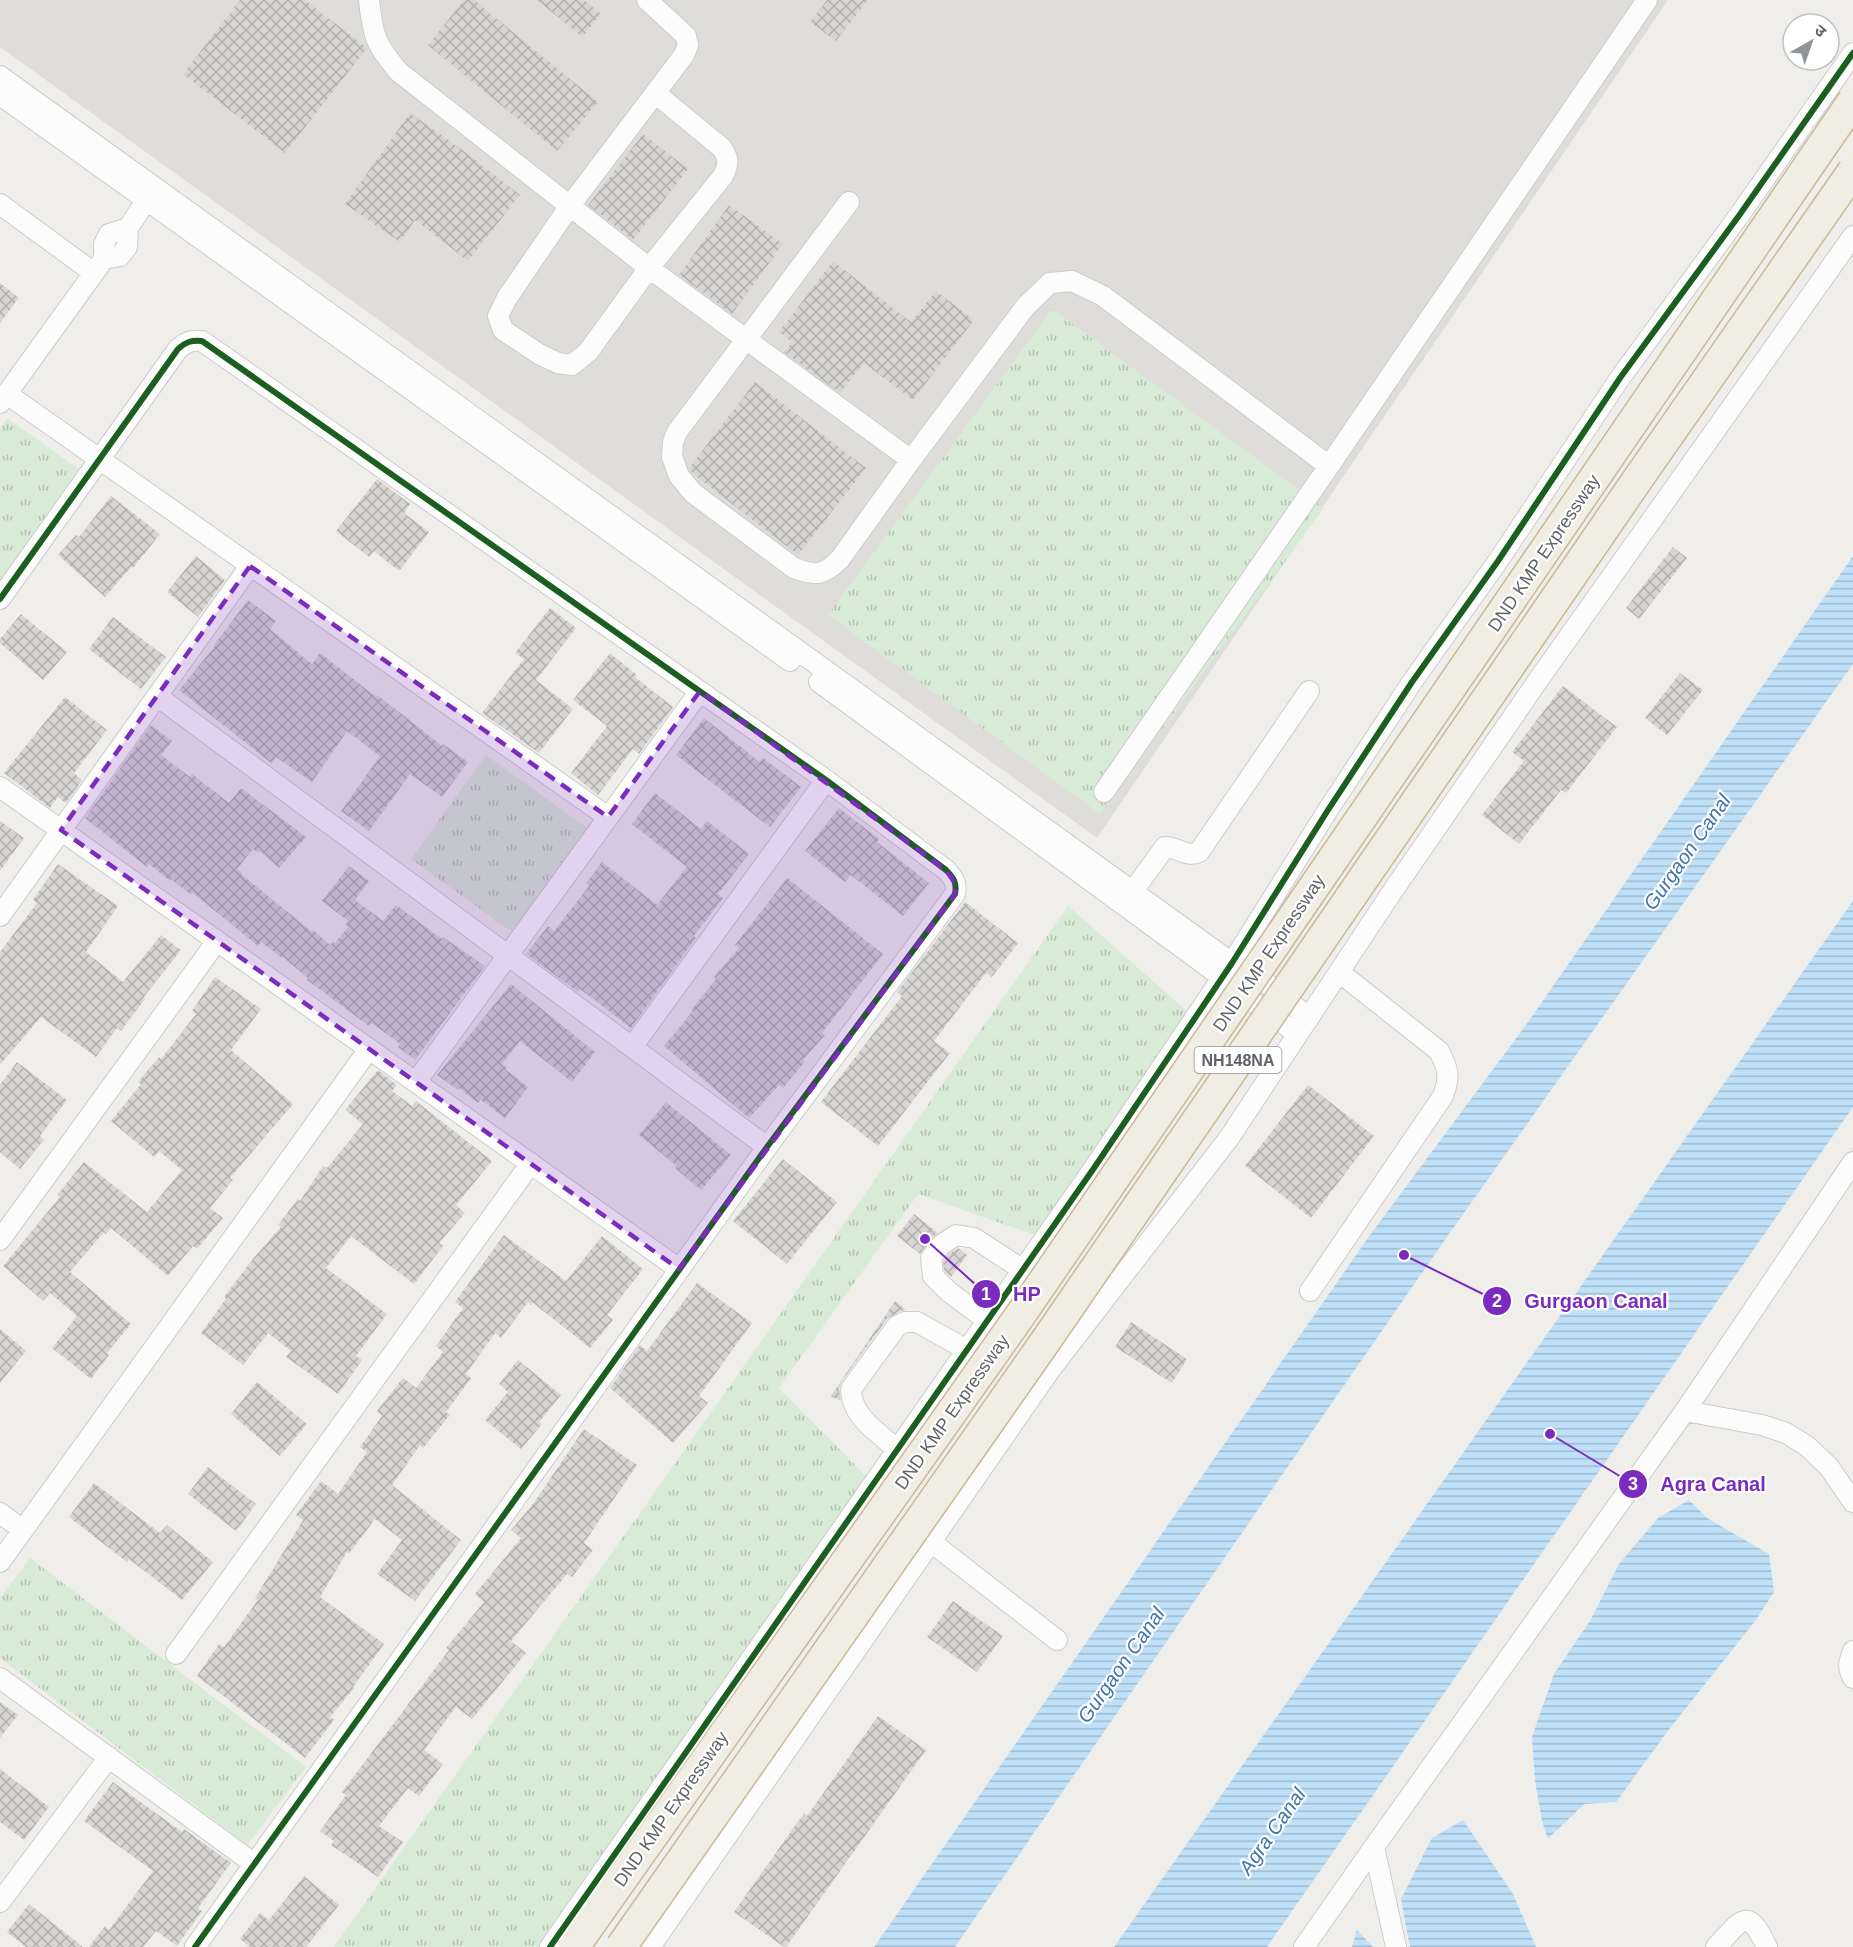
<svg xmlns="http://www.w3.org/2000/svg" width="1853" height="1947" font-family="Arial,'Noto Sans Devanagari',sans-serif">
	<defs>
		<pattern id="grass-tufts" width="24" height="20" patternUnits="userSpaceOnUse" patternTransform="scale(1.5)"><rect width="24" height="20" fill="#d8ebd6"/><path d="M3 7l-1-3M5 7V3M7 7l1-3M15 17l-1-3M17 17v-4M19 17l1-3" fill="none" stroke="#b2c2b1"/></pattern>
		<pattern id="water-rules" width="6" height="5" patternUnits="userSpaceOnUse" patternTransform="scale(1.5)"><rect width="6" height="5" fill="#bfe0f9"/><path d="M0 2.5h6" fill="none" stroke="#9eb9cd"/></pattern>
		<pattern id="building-cross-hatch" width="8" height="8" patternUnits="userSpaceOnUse" patternTransform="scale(1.5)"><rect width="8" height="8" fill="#d6d5d3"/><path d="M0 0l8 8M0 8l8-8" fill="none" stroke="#b1b0af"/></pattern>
	</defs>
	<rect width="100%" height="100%" fill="#efeeea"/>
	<path fill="#dfddda" d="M0 0H1668L1097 838 0 47Z"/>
	<path fill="url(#grass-tufts)" d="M1052 309 1324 508 1100 814 828 615Z
		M7 418 80 470 0 581V429Z
		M486 755 590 830 515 934 411 859Z
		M1068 906 1198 1021 1043 1238 918 1194 779 1388 868 1478 540 1947H334Z
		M30 1558 306 1767 247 1845 0 1658V1598Z"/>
	<path fill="url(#water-rules)" d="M1853 556V664L1442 1244 955 1947H874L1370 1235 1526 1025Z
		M1853 901V1107L1267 1947H1114Z
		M1689 1500 1707 1518 1769 1554 1774 1592 1756 1620 1667 1732 1616 1802 1584 1804 1548 1839 1542 1821 1535 1781 1532 1737 1554 1674 1590 1621 1619 1564 1658 1518Z
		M1463 1820 1513 1894 1536 1947H1410L1401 1899 1432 1838Z
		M1357 1930 1373 1947H1352Z"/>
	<path fill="url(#building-cross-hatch)" d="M240 0H305L367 48 285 153 183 74Z
		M464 0H474L598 102 557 151 428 45Z
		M537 0H584L601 14 582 37Z
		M827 0H868L836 41 810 22Z
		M410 113 461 149 520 195 468 261 415 220 400 242 345 204Z
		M643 134 688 169 633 240 588 205Z
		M729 205 783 244 732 314 679 275Z
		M833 261 911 322 936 291 974 320 913 400 864 363 840 393 784 352 792 342 779 332Z
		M0 283 19 298 0 323Z
		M755 382 866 468 798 555 692 473 689 468Z
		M377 479 410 504 404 513 429 532 399 571 374 551 369 557 336 531Z
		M111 496 160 534 133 568 131 567 105 597 58 555 76 535 79 537Z
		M1673 547 1687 558 1639 619 1626 608Z
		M196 556 225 580 198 617 167 592Z
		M248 600 276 621 270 629 312 664 320 653 376 697 377 695 403 715 442 746 443 744 468 762 442 797 410 774 369 831 341 811 380 756 347 731 312 782 276 757 271 763 179 690 215 646 214 645Z
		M550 608 576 628 536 680 573 709 539 753 482 713 524 659 515 653Z
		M21 614 67 652 43 680 0 643V639Z
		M113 617 166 657 141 689 89 649Z
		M610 653 637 675 635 677 673 707 639 754 633 749 598 795 571 773 607 726 573 700Z
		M1680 673 1703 690 1667 735 1645 718Z
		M1563 686 1617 727 1566 793 1561 790 1519 844 1482 815 1524 761 1512 752Z
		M65 697 107 730 74 773 82 780 66 803 58 797 50 808 4 773Z
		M704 718 760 762 763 758 801 787 770 827 676 755Z
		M151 725 172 741 161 755 190 777 192 774 229 803 241 788 306 837 279 868 260 851 258 853 253 849 237 869 242 873 241 874 312 932 313 930 330 945 333 942 335 943 348 927 346 925 348 921 322 901 349 866 369 881 355 900 383 921 396 905 442 939 443 937 485 966 415 1060 398 1047 400 1044 372 1023 369 1026 307 980 308 978 283 957 282 958 261 942 258 946 193 893 191 895 171 879 170 881 149 864 147 867 85 818Z
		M655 793 701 829 707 821 749 854 718 894 723 898 694 936 696 938 631 1028 580 989 578 992 526 954 548 926 554 931 589 886 586 883 602 862 657 905 687 867 632 824Z
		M839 808 879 839 877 842 929 883 903 916 851 875 845 882 805 851Z
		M0 821 24 838 0 871Z
		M58 864 118 906 86 952 123 982 161 935 181 950 143 998 145 999 121 1031 117 1028 96 1057 41 1017 0 1065V952L37 903 33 900Z
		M787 878 883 954 822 1033 825 1035 803 1060 805 1062 783 1088 779 1085 749 1118 664 1046 693 1011 691 1010 716 979 714 977 739 948 735 945Z
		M965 902 1018 943 992 977 986 973 934 1041 950 1053 878 1146 821 1102 902 996 897 992Z
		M215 977 261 1009 231 1050 293 1104 230 1178 233 1180 210 1208 223 1218 197 1249 193 1246 168 1276 111 1228 106 1234 104 1232 70 1272 131 1324 107 1353 109 1355 91 1379 52 1348 77 1316 50 1293 43 1301 3 1266 60 1197 57 1195 84 1162 147 1212 182 1170 159 1151 154 1157 111 1121 141 1084 138 1082 159 1057 161 1059 196 1014 192 1011Z
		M511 984 595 1052 572 1082 520 1041 502 1064 507 1068 505 1069 528 1087 505 1118 481 1100 478 1103 459 1088 458 1090 437 1075Z
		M17 1062 67 1100 40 1136 44 1140 20 1169 0 1152V1085Z
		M378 1070 397 1085 392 1091 412 1106 416 1101 492 1161 456 1205 465 1213 439 1243 443 1246 414 1284 351 1236 326 1268 387 1314 356 1356 362 1360 338 1394 286 1357 291 1351 268 1333 243 1365 201 1333 226 1299 224 1297 253 1259 281 1227 278 1225 298 1199 300 1201 323 1166 327 1168 363 1124 345 1110Z
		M1308 1085 1374 1136 1311 1218 1245 1166Z
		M666 1102 731 1155 701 1190 675 1168 677 1166 639 1135Z
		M783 1159 837 1202 787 1264 733 1221Z
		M914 1214 938 1233 931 1238 920 1254 897 1236Z
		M504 1235 566 1281 602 1236 643 1269 607 1315 613 1320 590 1348 532 1302 531 1305 528 1302 501 1338 495 1333 466 1374 471 1378 446 1412 450 1415 423 1448 420 1445 392 1485 461 1540 415 1601 377 1574 402 1540 375 1519 349 1554 347 1552 320 1597 384 1644 353 1687 354 1688 330 1717 334 1720 305 1758 197 1676 219 1644 224 1647 258 1600 255 1598 303 1520 296 1515 321 1481 338 1494 367 1452 360 1447 382 1416 377 1411 403 1378 416 1388 443 1352 436 1346 463 1308 455 1302Z
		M958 1248 967 1255 951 1277 944 1270 943 1261 949 1254Z
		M697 1283 752 1323 699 1396 708 1403 673 1443 610 1388 640 1345 647 1351Z
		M895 1301 906 1310 900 1311 887 1319 841 1382 839 1390 841 1401 831 1396Z
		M1131 1322 1187 1359 1172 1383 1115 1347Z
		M0 1329 26 1351 0 1383Z
		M518 1360 561 1395 539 1422 542 1424 521 1449 485 1420 508 1392 499 1384Z
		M257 1382 307 1424 280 1456 231 1414Z
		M584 1429 637 1465 584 1543 593 1550 572 1577 567 1574 511 1641 526 1653 472 1719 456 1707 424 1750 443 1764 419 1796 408 1788 379 1826 403 1842 378 1877 331 1845 334 1841 320 1831 346 1795 342 1792 449 1650 446 1648 484 1602 475 1594 521 1538 511 1530 533 1504Z
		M208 1467 256 1504 236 1531 188 1494Z
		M94 1483 160 1533 167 1525 213 1562 182 1600 129 1559 127 1562 69 1517Z
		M953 1601 1003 1636 977 1672 927 1637Z
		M0 1702 18 1715 0 1738Z
		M878 1716 926 1750 786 1947H784L734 1912 804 1813 807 1816Z
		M0 1769 49 1807 24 1840 0 1822Z
		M113 1782 182 1832 184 1829 231 1863 198 1908 202 1911 177 1946 156 1931 143 1947H89L105 1926 109 1930 153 1871 84 1821Z
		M304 1876 339 1905 306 1947H250L240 1939 260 1913 269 1920Z
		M29 1904 83 1947H26L7 1932Z"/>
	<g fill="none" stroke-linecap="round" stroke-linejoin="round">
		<g stroke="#cbcccc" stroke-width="22">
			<path id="minor" d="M369 0C373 36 375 44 399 72L649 268 911 460 1026 306 1050 283 1072 281 1103 296 1329 466 1647 0
				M647 0 686 36 688 45 684 55 569 207 507 298 498 316 503 330 539 354 558 363 572 365 588 352 649 268 723 176C729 164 729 159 722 148L655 93
				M0 76 1232 963 1247 967 1309 1018
				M0 95 790 661
				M849 202 677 432 673 442 672 457 679 476 693 493 794 568C816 576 823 576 840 559L911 460
				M0 204 94 273
				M104 259 120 256 127 247 128 228 154 189
				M7 394 608 817
				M0 403 104 259V244L109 234 128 228
				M0 599 178 349C186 342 191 340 202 341L826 780 946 870C954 878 957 883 955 894L767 1147 195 1947
				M819 682 1222 977 1232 987 1298 1034
				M157 696 767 1147
				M0 787 679 1269
				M1104 792 1329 466
				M1133 891 1165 847C1178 847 1187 858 1199 852L1309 691
				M0 916 250 566
				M632 1047 826 780
				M416 1082 700 691
				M0 1240 217 941
				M1310 1291 1443 1096C1450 1077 1449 1070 1439 1051L1339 972
				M988 1321 949 1292 933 1276 931 1258 941 1245 956 1235 974 1238 1023 1270
				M1685 1411 1762 1425 1786 1433 1807 1446 1829 1467 1853 1502
				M898 1450C879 1433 851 1417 851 1389L897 1326 905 1322H917L967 1350
				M0 1513 23 1530
				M931 1542 1057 1640
				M0 1562 369 1049
				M1853 1651C1849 1662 1847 1667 1853 1678
				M176 1654 531 1163
				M0 1678 253 1863
				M1374 1847 1396 1947
				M0 1902 109 1757
				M550 1947 1094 1168 1232 963 1328 810 1412 682 1498 561 1620 378 1738 217 1853 53
				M650 1947 1050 1370 1229 1138 1392 892 1539 679 1853 236
				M1304 1947 1374 1847 1685 1411 1853 1162
				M1716 1947C1742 1920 1747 1905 1767 1947"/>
		</g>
		<use href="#minor" stroke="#fdfcfc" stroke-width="20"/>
		<g stroke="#c8b996" stroke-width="33" stroke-linecap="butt">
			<path id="highway-bridge" d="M574 1947 1019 1317 1853 101
				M621 1947 1047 1339 1642 473 1853 171"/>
		</g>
		<use href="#highway-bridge" stroke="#f0ede3" stroke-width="30"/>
		<g stroke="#fff" stroke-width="10">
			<path id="cycleway" d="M0 599 178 349C186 342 191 340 202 341L826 780 946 870C954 878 957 883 955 894L767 1147 195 1947
				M550 1947 1094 1168 1232 963 1328 810 1412 682 1498 561 1620 378 1738 217 1853 53"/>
		</g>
		<use href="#cycleway" stroke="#1b5e20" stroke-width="6"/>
	</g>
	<path fill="#7b2cbf" fill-opacity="0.2" stroke="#7b2cbf" stroke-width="4.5" stroke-dasharray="12 8" stroke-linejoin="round" d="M250 566 608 817 700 691 946 870 956 885 955 894 679 1269 61 830Z"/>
	<g text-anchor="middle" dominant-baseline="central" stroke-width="4.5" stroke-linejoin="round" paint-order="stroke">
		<rect fill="#fff" stroke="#8f9295" stroke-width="1.5" x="1194.5" y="1047" width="87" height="26" rx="4.5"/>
		<g font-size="16" font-weight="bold" fill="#5f6368">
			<text x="1238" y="1060">NH148NA</text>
		</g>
		<g font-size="18" fill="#5f6368" stroke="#fff">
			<text transform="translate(1544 553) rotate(-56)">DND KMP Expressway</text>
			<text transform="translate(1269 953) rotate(-56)">DND KMP Expressway</text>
			<text transform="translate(952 1412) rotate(-55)">DND KMP Expressway</text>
			<text transform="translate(671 1809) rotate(-55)">DND KMP Expressway</text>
		</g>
		<g font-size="20" font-style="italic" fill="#4174aa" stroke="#fff">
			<text transform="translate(1687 852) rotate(-55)">Gurgaon Canal</text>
			<text transform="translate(1121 1665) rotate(-55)">Gurgaon Canal</text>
			<text transform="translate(1272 1831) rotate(-55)">Agra Canal</text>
		</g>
	</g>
	<path fill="none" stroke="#7b2cbf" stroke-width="2" d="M925 1239L986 1294M1404 1255L1497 1301M1550 1434L1633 1484"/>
	<g fill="#7b2cbf" stroke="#fff" stroke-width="2">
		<circle cx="925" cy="1239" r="6"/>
		<circle cx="1404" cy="1255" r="6"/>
		<circle cx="1550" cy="1434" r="6"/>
		<circle cx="986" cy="1294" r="15"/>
		<circle cx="1497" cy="1301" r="15"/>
		<circle cx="1633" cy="1484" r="15"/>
	</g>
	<g font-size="18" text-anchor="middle" font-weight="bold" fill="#fff">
		<text x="986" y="1300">1</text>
		<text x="1497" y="1307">2</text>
		<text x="1633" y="1490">3</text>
	</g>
	<g font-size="20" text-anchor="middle" font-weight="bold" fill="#7b2cbf" stroke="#fff" stroke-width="4.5" stroke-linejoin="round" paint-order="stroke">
		<text x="1027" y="1301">HP</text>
		<text x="1596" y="1308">Gurgaon Canal</text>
		<text x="1713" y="1491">Agra Canal</text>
	</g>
	<g transform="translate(1811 42) rotate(40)"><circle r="28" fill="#ffffff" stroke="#bfc1c3" stroke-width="1.5"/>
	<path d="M0-4.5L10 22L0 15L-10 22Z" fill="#919496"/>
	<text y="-9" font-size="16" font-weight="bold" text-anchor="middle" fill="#5f6368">उ</text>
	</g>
</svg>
